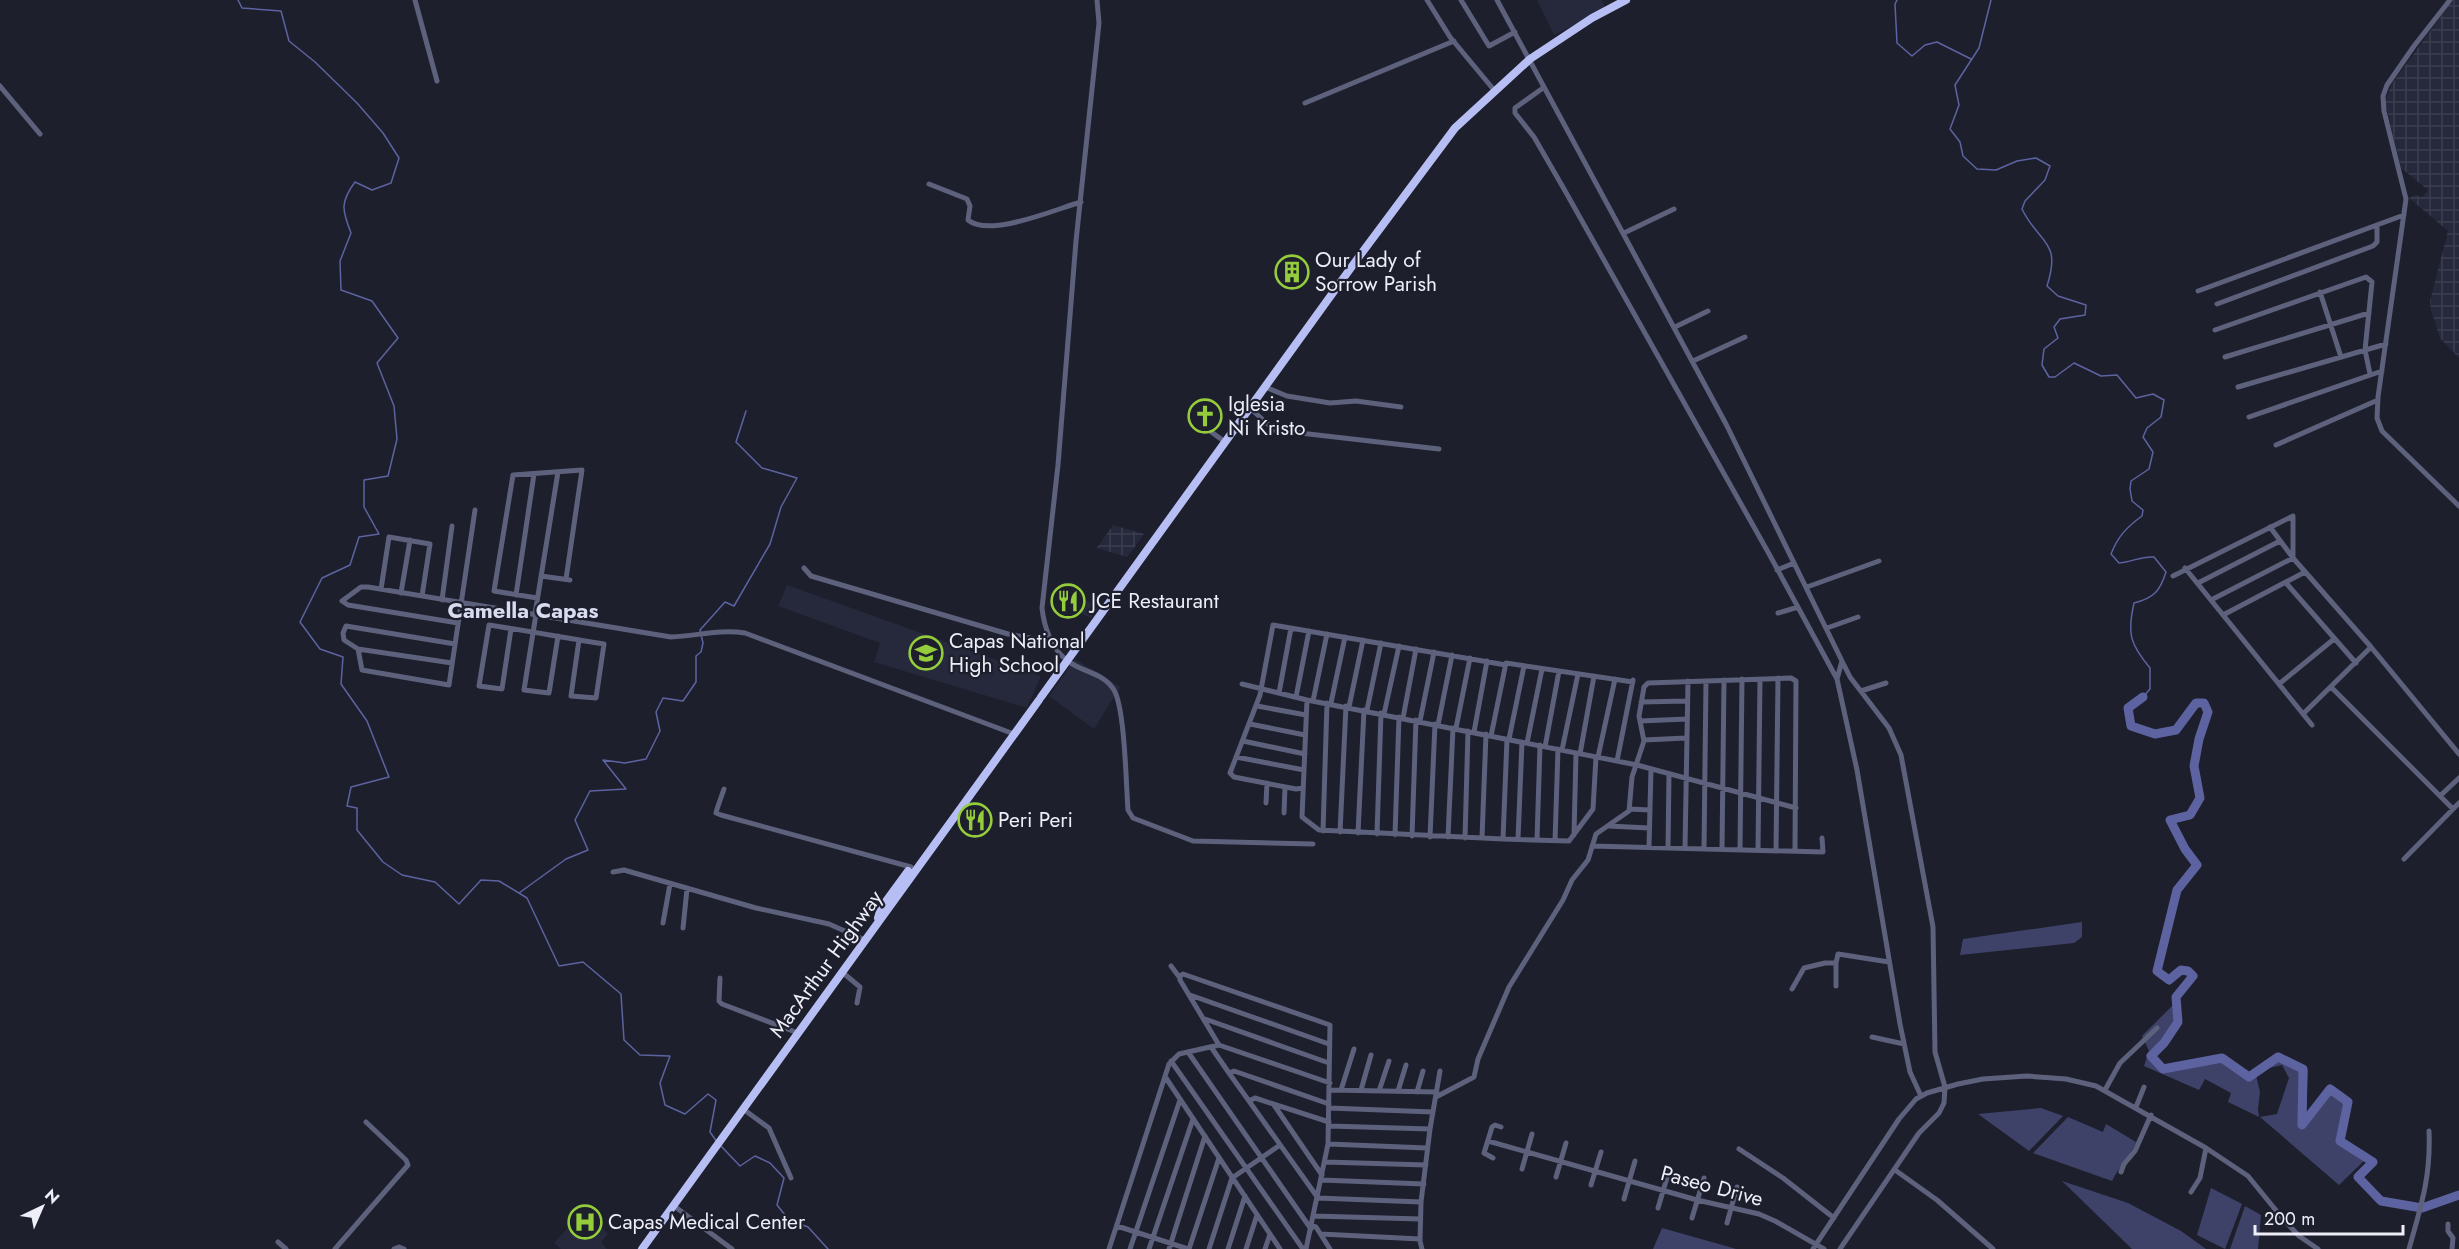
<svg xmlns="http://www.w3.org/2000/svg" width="2459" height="1249" font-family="Jost,sans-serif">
	<defs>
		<pattern id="industrial-grid" width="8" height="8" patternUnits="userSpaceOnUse" patternTransform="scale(1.5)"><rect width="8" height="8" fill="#26293c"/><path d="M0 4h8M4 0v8" fill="none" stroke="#3b3e4f"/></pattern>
	</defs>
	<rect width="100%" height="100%" fill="#1d1f2d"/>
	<path fill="#26293c" d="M1537 0H1602L1606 9 1554 35Z
		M787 585 1041 676 1027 708 874 662 880 643 778 606Z
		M1064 592 1100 606 1091 618 1056 603Z
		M1075 659 1120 687 1094 729 1049 696Z
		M584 1211 608 1234 601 1242 607 1249H561L554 1243Z"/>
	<path fill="url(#industrial-grid)" d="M2453 0H2459V358L2440 338 2431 310 2430 301 2448 231 2409 198 2415 195 2422 197 2428 190 2401 168 2385 102 2391 85Z
		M1113 525 1144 534 1127 557 1097 548Z"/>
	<path fill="#3e4268" d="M2082 922V937L2074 943 1960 955 1963 939Z
		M2179 999 2181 1024 2170 1042 2156 1055 2165 1065 2224 1056 2249 1072 2279 1052 2308 1070 2306 1117 2330 1085 2351 1102 2342 1140 2369 1156 2339 1185 2260 1117 2277 1114 2289 1078 2282 1065 2269 1068 2256 1075 2260 1092 2258 1109 2259 1117 2228 1102 2231 1093 2205 1079 2199 1090 2144 1066 2149 1051 2142 1036Z
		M2041 1108 2063 1116 2029 1151 1978 1114Z
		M2068 1117 2103 1132 2106 1124 2136 1142C2131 1157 2119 1166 2112 1181L2033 1153Z
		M2062 1181 2128 1203 2181 1231 2206 1249H2132Z
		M2211 1188 2242 1204 2225 1249 2197 1235Z
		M2245 1206 2261 1215 2258 1249H2230Z
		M1662 1228 1726 1246 1736 1249H1653Z"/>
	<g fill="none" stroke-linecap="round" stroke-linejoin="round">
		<path stroke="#5d63a0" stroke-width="1.5" d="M238 0 242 8 281 11 289 41 315 62 357 103 383 133 399 158 391 183 372 190 355 182C340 202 342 210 351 233L340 261 341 290 372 301 398 338 377 363 394 406 397 439 388 476 364 480V507L379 534 359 537 350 565 322 578 300 622 320 649 343 657 341 684 367 721 389 777 351 787 347 806 357 808V830L383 862 402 875 435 882 459 904 481 880 499 881 527 898 559 966 583 962 621 994 624 1040 640 1055 670 1056 660 1083 665 1105 685 1114 708 1094 716 1100 710 1132 717 1142
			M1897 0 1895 4 1897 43 1912 56 1925 45 1937 42 1971 59
			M1991 0 1979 48 1955 85 1959 105 1950 129 1960 142 1963 156 1977 169 1996 170 2017 161 2036 158 2050 166 2045 180 2025 201 2022 209C2039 244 2062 240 2047 286L2058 296 2086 305 2085 315 2060 319 2054 327 2058 338 2044 349 2042 365 2049 377H2055L2074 363 2101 376 2117 375 2136 398 2153 394 2164 400 2161 417 2147 428 2143 437 2153 452 2149 469 2131 481 2130 489 2132 501 2143 510 2142 516C2127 527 2118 536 2111 554L2119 563C2132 562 2141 556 2154 557L2166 572C2160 591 2154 598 2134 603 2127 634 2130 644 2150 668V689L2143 697
			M519 893 566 859 588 850 575 820 590 791 626 789 603 760 625 763 646 759 660 731 656 712 663 698 683 701 696 682V656L701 652 703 643 700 630 725 602 734 606 770 544 781 507 797 478 762 468 736 442 746 411
			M720 1145 740 1166 755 1156 770 1163 784 1178 777 1205 789 1220 808 1227 828 1249"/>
		<path stroke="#5d63a0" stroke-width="9" d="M2143 697 2128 708 2131 726 2155 734 2176 730 2196 703H2204L2208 712 2199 739 2194 766 2200 798 2190 815 2170 820 2185 849 2197 865 2177 890 2157 971 2169 980 2181 970 2188 971 2193 976 2176 997 2178 1022 2164 1043 2151 1056 2163 1069 2222 1058 2249 1077 2278 1057 2303 1069 2302 1125 2330 1089 2348 1102 2340 1141 2373 1162 2358 1177 2381 1201 2422 1208 2459 1195"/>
		<path stroke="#5d617c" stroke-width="5" d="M415 0 437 81
			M1097 0 1099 23 1076 241 1058 465 1042 608C1044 627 1052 650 1068 661 1083 673 1103 672 1114 690 1125 709 1126 784 1128 810L1133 818 1193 841 1313 844
			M1427 0 1450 37 1494 90
			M1461 0 1489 46 1515 32
			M1497 0 1726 424 1842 661 1837 679 1857 770 1900 1024 1910 1072 1921 1096
			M2450 0 2414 46 2387 85 2383 96 2384 111 2406 199 2378 397 2377 418 2382 431 2459 506
			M0 86 40 134
			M1543 88 1515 108V113L1534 137 1564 189 1768 552 1837 679
			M1305 103 1454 41
			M929 184 967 199 970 206 968 220C990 238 1056 209 1081 202
			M1624 233 1674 209
			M2198 291 2404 215
			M2320 292 2341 357
			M2217 304 2373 246 2377 242V225
			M1675 327 1708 311
			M2215 330 2366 277 2372 282 2365 350 2370 374
			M2225 357 2369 313
			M1693 361 1745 337
			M1265 387 1287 396 1330 403 1356 401 1401 407
			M2238 387 2386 344
			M1250 408 1274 430 1439 449
			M1191 417 1225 442
			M2249 417 2382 371
			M2276 445 2378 400
			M2270 527 2293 558 2371 647 2459 754
			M804 568 811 576 1008 634 1052 642
			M2185 568 2312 725
			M1777 570 1794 563
			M541 576 570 580
			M2173 576 2293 516V558L2211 600
			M2198 583 2280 541
			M2286 583 2356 663
			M1807 587 1879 561
			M381 589 389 537 430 544 422 596
			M401 593 410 540
			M516 595 534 474
			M537 598 494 591 513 475 582 470 566 579
			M442 600 452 526
			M1778 613 1798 607
			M535 614 558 472
			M536 614 524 690 549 693 558 636
			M2223 615 2305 572
			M458 623 348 605 342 601 361 587H368L671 637C697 636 719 629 745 633L1014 734
			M1827 628 1858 617
			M511 629 502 689 479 686 489 625C528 631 566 638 604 644L596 698 571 696 579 640
			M358 649 362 670 449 685 475 510
			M452 663 358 649 344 640 343 633 346 626 455 644
			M1242 684 1307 700 1637 765 1796 808
			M2279 684 2334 639
			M2331 687 2453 809
			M1861 691 1886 683
			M1279 693 1291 628
			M1296 697 1309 631
			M1307 700 1302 817 1319 830 1503 839 1507 739
			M1313 701 1327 634
			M1641 702 1687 701
			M1331 703 1345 637
			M1257 706 1306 715
			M1349 707 1363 640
			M1367 710 1381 643
			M1384 714 1399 646
			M2303 714 2371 647
			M1403 718 1416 649
			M1420 721 1434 652
			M1640 721 1687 719
			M1250 724 1305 735
			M1438 725 1452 655
			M1456 728 1470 658
			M1474 732 1487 661
			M1491 736 1506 663 1633 682
			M1509 739 1524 666
			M1644 740 1686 738
			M1243 741 1305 754
			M1527 743 1542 669
			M1545 747 1559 671
			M1562 750 1578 674
			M1580 754 1594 676
			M1236 757 1304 770
			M1598 757 1615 679
			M1617 761 1633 680
			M1303 788 1296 789 1234 777 1230 773 1260 695 1273 625 1506 665
			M724 789 717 809 716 813 721 815 911 867
			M2440 796 2459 778
			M1266 803 1267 783
			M1629 809 1650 810
			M1284 813 1285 787
			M1609 826 1649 828
			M1323 831 1327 703
			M1340 832 1346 706
			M1358 833 1364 710
			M1377 834 1381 713
			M1395 835 1399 717
			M1574 835 1576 753
			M1412 836 1416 720
			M1430 837 1435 724
			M1448 837 1453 728
			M1465 838 1468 731
			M1482 838 1486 734
			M1503 839 1569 841 1593 809 1596 757
			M1518 839 1522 742
			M1537 840 1540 745
			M1555 841 1558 749
			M1592 846 1823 852 1822 838
			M1649 847 1651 769
			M1668 848 1669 774
			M1685 848 1688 681
			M1704 849 1706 681
			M1722 849 1724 680
			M1740 850 1742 679
			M1758 850 1760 679
			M1776 850 1778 678
			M2404 859 2459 803
			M613 872 624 870 756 908 829 924 865 940
			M663 923 670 884
			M683 928 687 889
			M1171 966 1180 978
			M842 972 860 987 857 1003
			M720 978 719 1001 722 1004 798 1033
			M1836 986V963L1838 954 1889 962
			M1792 989 1804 968 1825 963H1836
			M1190 995 1329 1044
			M1205 1019 1329 1063
			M1872 1037 1904 1044
			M1219 1045 1330 1083
			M1211 1047 1229 1073
			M1188 1052 1311 1229
			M1171 1061 1303 1249
			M1166 1078 1280 1249
			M1330 1090 1437 1092
			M1341 1090 1354 1049
			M1361 1090 1371 1055
			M2105 1090 2120 1063 2157 1028
			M1379 1091 1389 1061
			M1398 1091 1406 1065
			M1417 1092 1423 1071
			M1436 1097 1474 1077 1478 1059 1509 987 1563 900 1572 880 1588 860 1596 834 1629 811 1632 777 1644 741 1639 716 1644 687 1648 683 1791 678 1796 681 1795 851
			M1249 1101 1229 1073 1234 1071 1329 1104
			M1274 1105 1322 1175
			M2136 1107 2144 1087
			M1329 1108 1433 1112
			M743 1109 769 1128 791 1178
			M1329 1122 1255 1098 1249 1101 1318 1198 1421 1202
			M1329 1126 1430 1129
			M1488 1141 1697 1200 1759 1214 1775 1221 1824 1249
			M1328 1144 1427 1148
			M1739 1149 1783 1178 1834 1218
			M1493 1158 1484 1153 1492 1127 1495 1125 1501 1127
			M1325 1162 1426 1165
			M1522 1169 1532 1134
			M1895 1170 1937 1200 1993 1249
			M2121 1172 2124 1164 2135 1151 2151 1115
			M1556 1177 1566 1143
			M1321 1180 1424 1184
			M1591 1185 1601 1152
			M2191 1192 2200 1178 2206 1148
			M1624 1199 1635 1161
			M674 1206 732 1249
			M1658 1208 1669 1171
			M1314 1216 1420 1219
			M1692 1218 1704 1178
			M1727 1223 1737 1187
			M2448 1224V1231L2453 1238 2452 1249
			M1312 1225 1316 1227 1330 1249
			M1117 1226 1188 1249
			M1321 1234 1420 1239
			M278 1242 286 1249
			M335 1249 408 1165 406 1160 366 1122
			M394 1249 399 1247 404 1249
			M1109 1249 1169 1064 1179 1054 1219 1045 1180 980V976L1183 974 1330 1025 1328 1144 1306 1249
			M1130 1249 1180 1100
			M1149 1249 1193 1119
			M1169 1249 1205 1136
			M1189 1249 1219 1158
			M1209 1249 1232 1178 1280 1145
			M1228 1249 1245 1196
			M1246 1249 1257 1215
			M1265 1249 1270 1234
			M1422 1249 1420 1241 1421 1202 1430 1129 1440 1071
			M1813 1249 1899 1119 1916 1099 1927 1093 1958 1084 1983 1079 2027 1076 2066 1079 2096 1086 2206 1148 2248 1176 2283 1219 2299 1236 2318 1249
			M1840 1249 1919 1133 1939 1113 1944 1103 1945 1087 1935 1052 1933 927 1901 755 1889 728 1850 677 1843 663
			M2409 1249C2421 1206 2431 1177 2429 1131"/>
		<path stroke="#b6bef4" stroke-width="8" d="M1041 697 1358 258 1455 128 1530 59 1592 18 1626 0
			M878 918 881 908 908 871
			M642 1249 1039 700"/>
	</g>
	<defs>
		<g id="building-ring" transform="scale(1.725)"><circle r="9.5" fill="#1d1f2d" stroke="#94cc3b" stroke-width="1.5"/><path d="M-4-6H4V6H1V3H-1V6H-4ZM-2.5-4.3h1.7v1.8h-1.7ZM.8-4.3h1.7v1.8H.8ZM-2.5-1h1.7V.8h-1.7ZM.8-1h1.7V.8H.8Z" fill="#94cc3b"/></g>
		<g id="church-ring" transform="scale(1.725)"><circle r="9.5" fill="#1d1f2d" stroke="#94cc3b" stroke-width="1.5"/><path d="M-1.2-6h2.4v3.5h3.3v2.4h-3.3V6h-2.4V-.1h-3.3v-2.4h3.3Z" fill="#94cc3b"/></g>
		<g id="restaurant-ring" transform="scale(1.725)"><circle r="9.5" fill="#1d1f2d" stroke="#94cc3b" stroke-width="1.5"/><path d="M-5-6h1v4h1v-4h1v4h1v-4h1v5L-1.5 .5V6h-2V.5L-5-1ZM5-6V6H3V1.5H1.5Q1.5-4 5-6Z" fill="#94cc3b"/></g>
		<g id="school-ring" transform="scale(1.725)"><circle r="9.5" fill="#1d1f2d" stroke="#94cc3b" stroke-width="1.5"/><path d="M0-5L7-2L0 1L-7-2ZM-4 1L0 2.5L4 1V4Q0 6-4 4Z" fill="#94cc3b"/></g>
		<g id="hospital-ring" transform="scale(1.725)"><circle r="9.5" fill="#1d1f2d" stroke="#94cc3b" stroke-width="1.5"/><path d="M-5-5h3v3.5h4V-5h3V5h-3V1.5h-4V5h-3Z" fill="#94cc3b"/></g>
	</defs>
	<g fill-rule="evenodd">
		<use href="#building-ring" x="1292" y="272"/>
		<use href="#church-ring" x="1205" y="416"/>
		<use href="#restaurant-ring" x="1068" y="601"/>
		<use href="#school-ring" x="926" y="653"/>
		<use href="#restaurant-ring" x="975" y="820"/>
		<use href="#hospital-ring" x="585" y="1222"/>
	</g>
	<g text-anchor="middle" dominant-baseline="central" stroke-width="4.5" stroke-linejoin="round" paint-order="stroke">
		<g font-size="21" fill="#edeef8" stroke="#1d1f2d" text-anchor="start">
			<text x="1315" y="260">Our Lady of<tspan x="1315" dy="24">Sorrow Parish</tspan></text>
			<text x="1228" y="404">Iglesia<tspan x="1228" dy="24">Ni Kristo</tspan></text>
			<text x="1091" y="601">JCE Restaurant</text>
			<text x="949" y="641">Capas National<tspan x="949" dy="24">High School</tspan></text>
			<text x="998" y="820">Peri Peri</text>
			<text x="608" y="1222">Capas Medical Center</text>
		</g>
		<g font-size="21" fill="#edeef8" stroke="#1d1f2d">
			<text transform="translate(826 964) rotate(-54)">MacArthur Highway</text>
			<text transform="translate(1712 1186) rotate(15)">Paseo Drive</text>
		</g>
		<g font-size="22" font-weight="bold" fill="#d9dcf0" stroke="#1d1f2d">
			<text x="523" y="610">Camella Capas</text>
		</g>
	</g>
	<g transform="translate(42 1207) rotate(44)" stroke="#1d1f2d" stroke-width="4.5" paint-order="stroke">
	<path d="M0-4.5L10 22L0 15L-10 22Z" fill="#edeef8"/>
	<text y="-9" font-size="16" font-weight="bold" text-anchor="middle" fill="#edeef8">N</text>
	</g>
	<path d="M2255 1225v9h148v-9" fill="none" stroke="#edeef8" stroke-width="3"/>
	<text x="2264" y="1225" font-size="18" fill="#edeef8" stroke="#1d1f2d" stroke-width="4.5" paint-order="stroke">200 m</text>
</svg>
